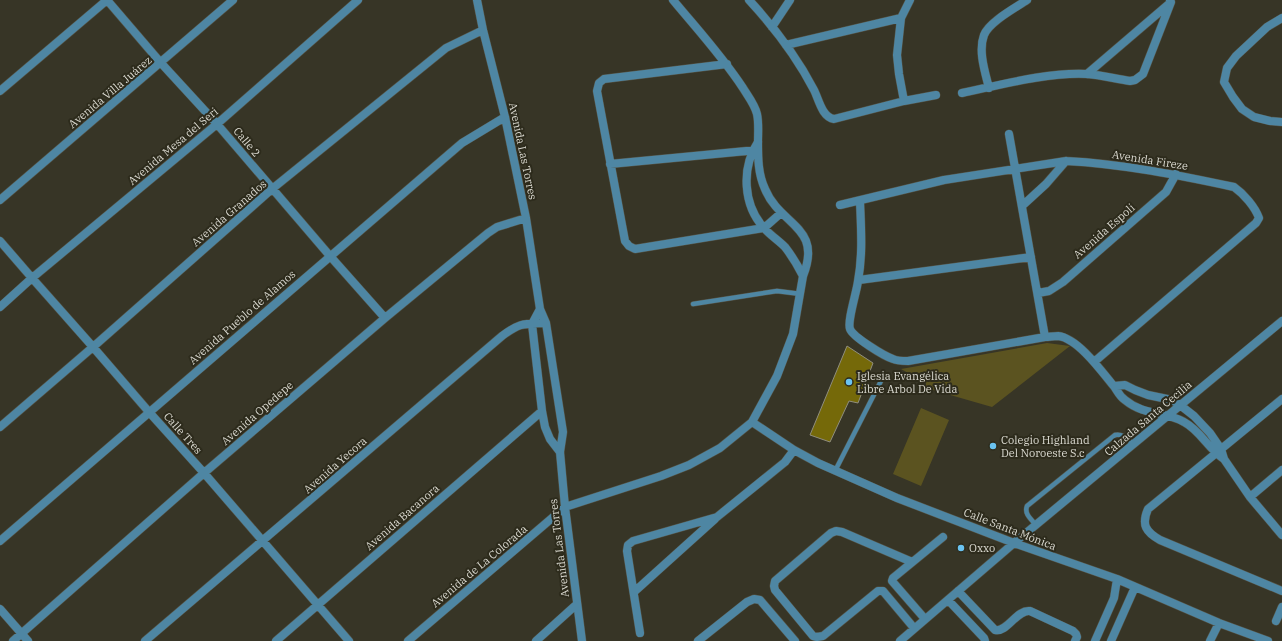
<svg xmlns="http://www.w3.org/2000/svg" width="1282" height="641" font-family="'IBM Plex Serif',serif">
	<rect width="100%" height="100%" fill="#373526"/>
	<path fill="#5b5320" d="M1047 343 1070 346 992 407 926 388V383L901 369Z
		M921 408 949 420 921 486 893 474Z"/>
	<path fill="#756909" stroke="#908e7d" d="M847 346 873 363 858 403 849 401 830 442 810 435Z"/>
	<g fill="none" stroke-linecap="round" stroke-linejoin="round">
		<g stroke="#555345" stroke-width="5.5">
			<path id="service" d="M693 304 777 291 801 294
				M835 471 882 379
				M1036 525C1031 519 1024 514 1027 506L1115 435C1123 433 1128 440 1133 444"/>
		</g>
		<g stroke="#555345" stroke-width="9">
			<path id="minor" d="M107 0 161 63 217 124 330 256 385 318
				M477 0 483 30 505 117 526 218 540 309 546 323 563 432 560 452 565 507 582 641
				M749 0C774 27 797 57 814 90 819 100 822 117 834 119L904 101 936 95
				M1282 18 1267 27 1236 56 1227 68 1224 82 1233 97 1242 109 1254 117 1270 121 1282 122
				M772 27 790 0
				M786 45 901 18
				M727 64 604 79 599 83 597 91 625 241 629 246 635 249 764 228 781 213
				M1087 74 1170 3
				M989 88C985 72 978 51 984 35 989 22 1015 8 1027 0
				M0 91 107 0
				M962 93C1000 85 1048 72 1087 74 1101 75 1116 79 1130 81L1135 80 1143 74 1171 2 1170 0
				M904 101 899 74 897 55 901 18 910 0
				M1009 134 1045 337
				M758 142C741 168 743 205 764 228 770 235 778 240 785 247 792 256 798 266 803 276
				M610 164 757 150
				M0 200 233 0
				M860 201C861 228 863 254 858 281 857 291 847 321 850 329 853 337 884 356 893 359 897 361 903 361 908 361L1045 337C1049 337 1054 336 1058 336 1077 338 1100 369 1112 384 1117 389 1118 395 1125 400 1144 416 1165 411 1184 422 1201 431 1208 449 1224 459
				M840 205 944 180 1066 161C1123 164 1178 175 1234 187 1244 194 1255 207 1259 218L1256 223 1094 362
				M1022 206 1046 184 1066 161
				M0 241 32 278 93 347 149 412 204 473 349 641
				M859 280 1031 257
				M1038 293 1049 291 1063 282 1166 192 1176 174
				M0 307 32 278 217 124 358 0
				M540 309 532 324 542 411 545 427 550 439 560 452
				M1114 386 1125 385 1135 390 1148 395 1172 400 1180 405 1194 416 1210 433 1221 449 1224 459 1250 497 1282 535
				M1282 399 1148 509C1141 525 1146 532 1160 540L1282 591
				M752 422 794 450 818 463 897 498 1014 543 1117 579 1219 623 1268 641
				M0 427 93 347 272 189 446 48 483 30
				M1250 497 1282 470
				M0 541 448 155 462 143 505 117
				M912 562 842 532 836 531 831 533 775 581 774 586 775 590 813 636 817 637 823 636 878 591H883L914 628
				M958 591 995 630C1007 633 1017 609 1030 611L1073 631 1076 634 1077 637 1075 641
				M634 592 715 519
				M948 600 984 638 985 641
				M0 609 28 641
				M925 619 892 581 893 578 943 537
				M1276 621 1282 607
				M640 633 627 551 628 545 633 541 717 517 785 462 794 450
				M13 641 204 473 385 318 488 233 497 227 526 218
				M145 641 502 336C521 322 524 324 546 323
				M276 641 542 411
				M408 641 565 507 661 476 689 465 720 448 752 422 777 376 793 334 803 276C823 226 780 226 765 189 758 174 758 158 758 142 758 133 759 123 757 114 755 105 748 96 743 88 722 56 697 29 673 0
				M536 641 577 604
				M698 641 747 602 754 599 760 600 795 641
				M900 641 1014 543 1282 321
				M1095 641 1114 598 1117 579
				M1111 641 1135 587
				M1210 641 1219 623"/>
		</g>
		<use href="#service" stroke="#4e86a3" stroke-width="4.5"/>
		<use href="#minor" stroke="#4e86a3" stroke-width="8"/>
	</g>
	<g fill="#6ac3f1" stroke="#2d2b1c" stroke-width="1.5">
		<circle cx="849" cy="382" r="4"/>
		<circle cx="993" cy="446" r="4"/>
		<circle cx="961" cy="548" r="4"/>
	</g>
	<g text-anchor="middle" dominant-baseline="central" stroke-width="4" stroke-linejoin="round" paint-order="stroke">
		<g font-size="11" fill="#dcdbd2" stroke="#2d2b1c">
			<text transform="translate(110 92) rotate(-40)">Avenida Villa Juárez</text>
			<text transform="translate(247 142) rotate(50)">Calle 2</text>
			<text transform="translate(173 146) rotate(-40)">Avenida Mesa del Seri</text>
			<text transform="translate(523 151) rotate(78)">Avenida Las Torres</text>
			<text transform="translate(1150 160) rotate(9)">Avenida Fireze</text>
			<text transform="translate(229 213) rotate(-41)">Avenida Granados</text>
			<text transform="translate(1104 231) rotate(-41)">Avenida Espoli</text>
			<text transform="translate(242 317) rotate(-41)">Avenida Pueblo de Alamos</text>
			<text transform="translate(257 413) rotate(-41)">Avenida Opedepe</text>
			<text transform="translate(1148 418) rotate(-40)">Calzada Santa Cecilia</text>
			<text transform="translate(183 433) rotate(48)">Calle Tres</text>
			<text transform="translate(335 465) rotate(-41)">Avenida Yecora</text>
			<text transform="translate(402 517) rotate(-41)">Avenida Bacanora</text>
			<text transform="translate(1010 529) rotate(21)">Calle Santa Mónica</text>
			<text transform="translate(559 548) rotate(-97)">Avenida Las Torres</text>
			<text transform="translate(479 566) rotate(-40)">Avenida de La Colorada</text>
		</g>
		<g font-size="11" fill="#dcdbd2" stroke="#2d2b1c" text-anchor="start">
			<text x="857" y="376">Iglesia Evangélica<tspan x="857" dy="13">Libre Arbol De Vida</tspan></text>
			<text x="1001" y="440">Colegio Highland<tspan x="1001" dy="13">Del Noroeste S.c</tspan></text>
			<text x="969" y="548">Oxxo</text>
		</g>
	</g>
</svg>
